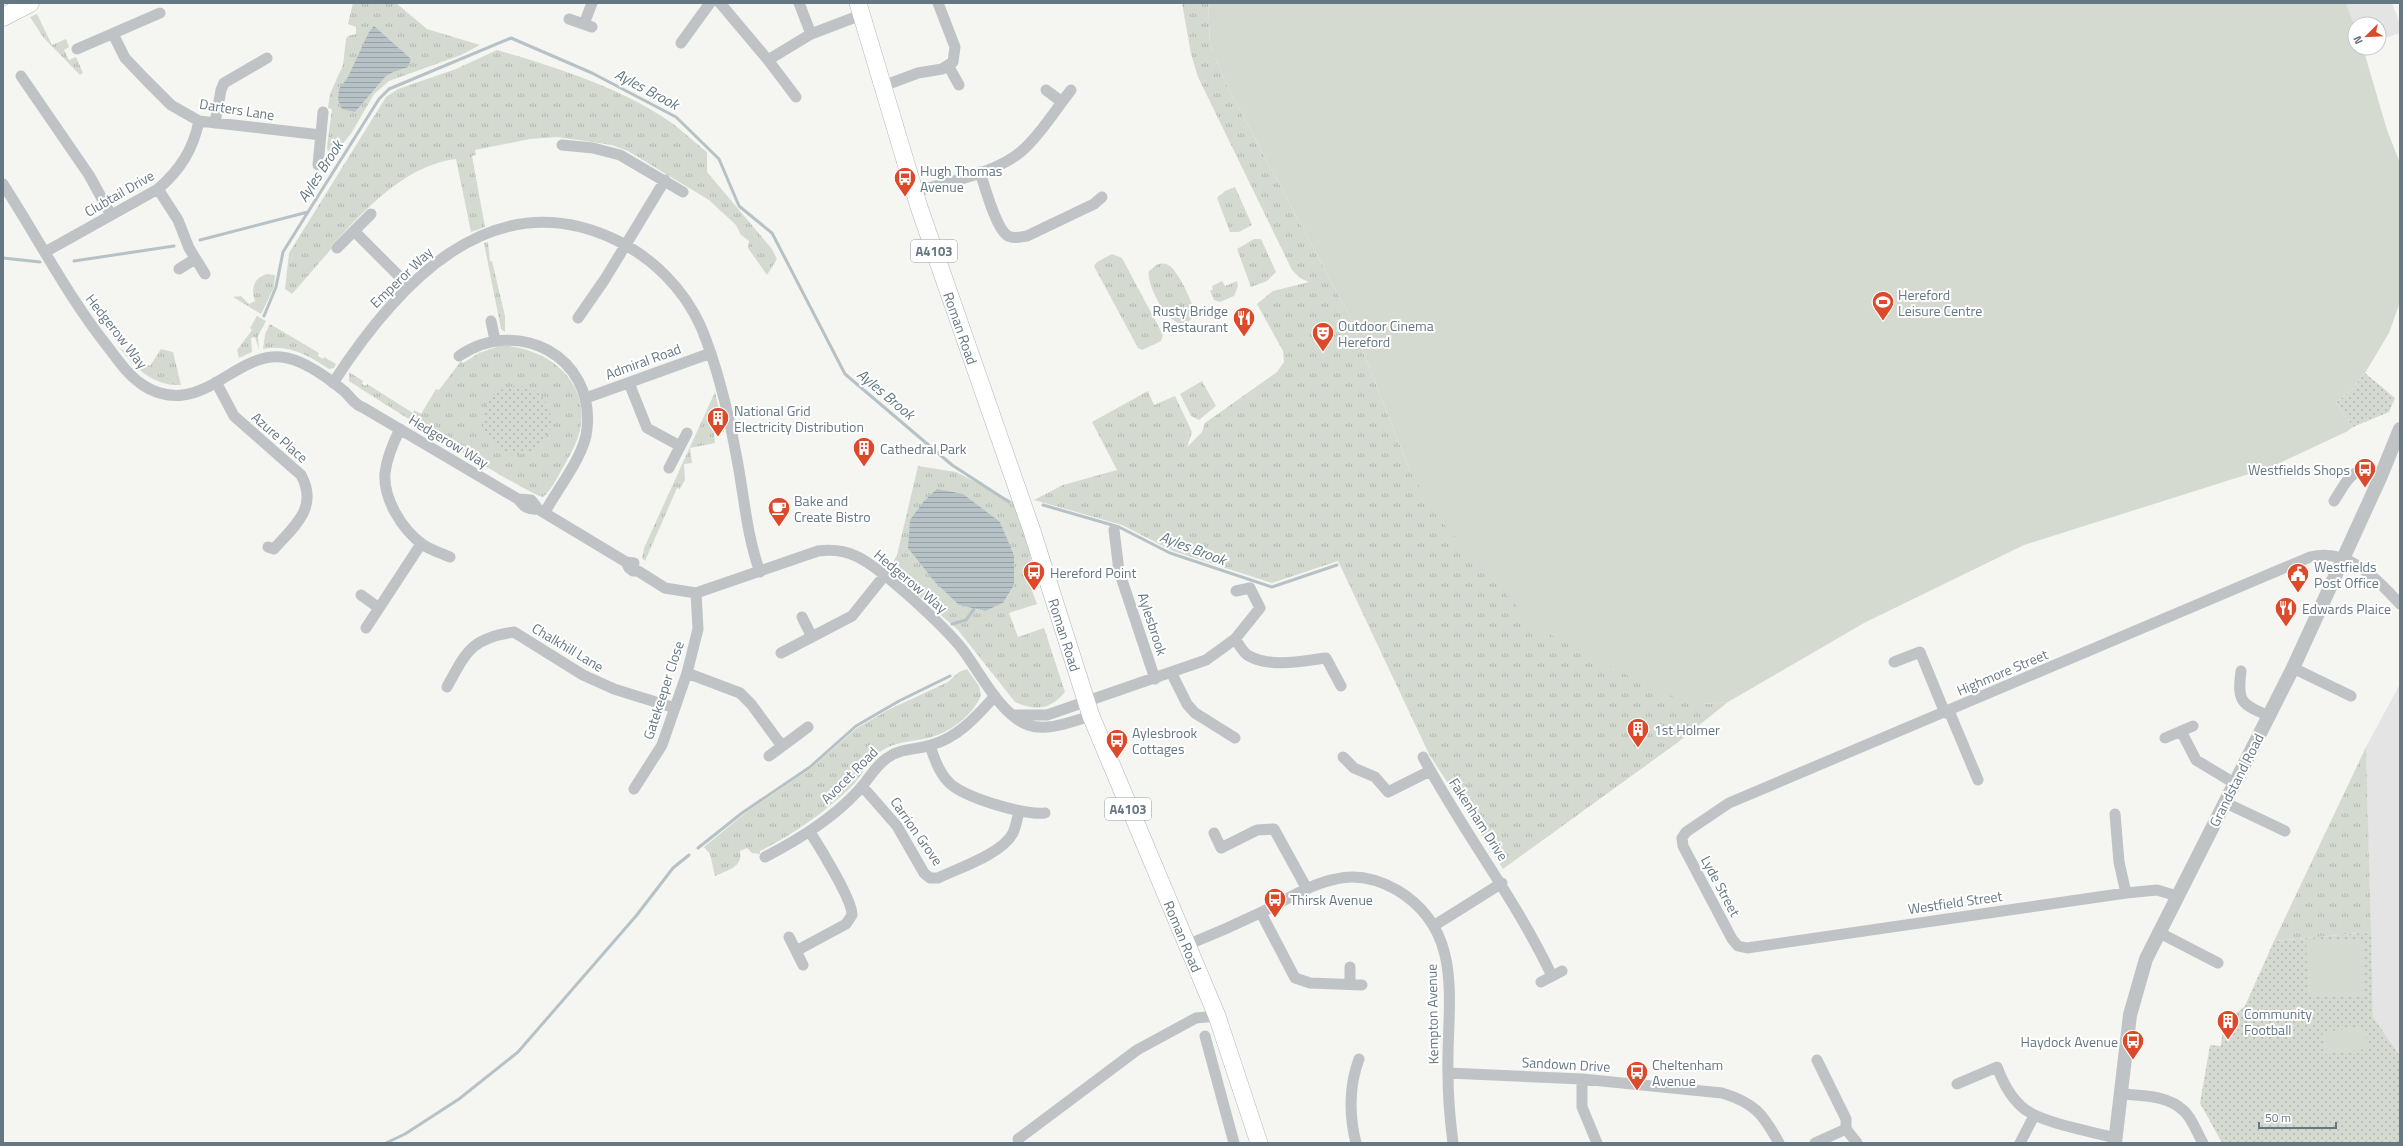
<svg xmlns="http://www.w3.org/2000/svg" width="2403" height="1146" font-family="'Titillium Web',sans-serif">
	<defs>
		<pattern id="grass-tufts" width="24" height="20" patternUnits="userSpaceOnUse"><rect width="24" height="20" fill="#d5dad1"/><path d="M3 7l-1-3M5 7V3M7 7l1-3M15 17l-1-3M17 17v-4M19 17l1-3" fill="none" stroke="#b0b6af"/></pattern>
		<pattern id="park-dots" width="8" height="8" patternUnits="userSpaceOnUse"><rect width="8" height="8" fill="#d5dad1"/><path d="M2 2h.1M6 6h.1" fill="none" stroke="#b0b6af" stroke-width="1.8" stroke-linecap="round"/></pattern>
		<pattern id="water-rules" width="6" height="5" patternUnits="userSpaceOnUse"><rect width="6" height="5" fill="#b6c2c6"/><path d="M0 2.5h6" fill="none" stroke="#98a2a6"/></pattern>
	</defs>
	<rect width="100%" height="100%" fill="#f5f5f2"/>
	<path fill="#e3e4e3" d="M2346 3H2392L2400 24V33L2379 40V24H2355V27Z
		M2400 684V1056L2373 1017 2366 747Z"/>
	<path fill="url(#grass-tufts)" fill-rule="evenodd" d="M353 3H396L427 29 480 45 461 55 389 81 374 94 352 132 335 154 328 152 327 147 332 109 328 108 330 94 343 65 346 39 348 36 356 34V27L348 24Z
		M1182 3H1208L1210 45 1227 86 1348 313 1410 471 1703 704 1728 702 1677 743 1503 869 1429 754 1338 561 1272 583 1173 551 1122 525 1034 500 1063 485 1117 470 1092 422 1148 391 1154 405 1175 396 1192 432 1187 447 1202 432 1205 423 1277 372 1284 362 1283 351 1257 304 1273 291 1309 282 1300 278 1292 270 1198 77 1191 54Z
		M37 14 52 45 66 39 69 47 64 50 69 60 76 57 83 73 80 75 43 37 30 17Z
		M497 50C555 67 619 87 669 121 682 130 694 142 707 152V172L772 249 777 259 767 275 748 248 749 241 741 235 736 225 709 200 628 151 612 145 557 137 530 139 475 150 476 155 472 156 485 227 471 232 456 159C405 165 365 210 331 246L332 248 292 294 285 289 289 253 386 97 398 89 456 69Z
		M1235 187 1252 225 1239 232H1230L1217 198 1225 191Z
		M1254 239H1261L1276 272 1267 281 1251 287 1237 249Z
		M488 242 490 261H492L505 316V332L501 329 484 243Z
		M1112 254 1122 258 1163 335 1161 341 1142 350 1138 348 1096 270 1094 266 1097 262Z
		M1158 264C1162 263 1166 263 1170 266 1178 272 1195 305 1194 314 1178 347 1145 286 1149 271Z
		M267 274 275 275 274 287 261 314 233 297 241 296 249 304 255 301C251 289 253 278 267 274Z
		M1222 281 1225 286 1237 281 1238 286 1234 296 1220 302 1214 300 1210 291 1213 289 1212 286Z
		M257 316 266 321 258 336 259 350 255 337 251 338 252 352 239 358 237 350 252 330 250 328Z
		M270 324 319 353 318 356 323 359 324 357 336 364 334 368 329 369C308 355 289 344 263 349L265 334Z
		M499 346C544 345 591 380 580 430 577 443 570 455 564 466 558 475 552 490 543 497 531 497 372 396 349 381V372L363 381 362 384 366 386 367 384 413 413 414 410 421 414 436 389 439 390 461 361 463 363 479 353Z
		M119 347 141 363 143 362 150 366 161 349 173 352 181 385C152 386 136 368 119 347Z
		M1202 381 1216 406 1199 420 1191 416 1180 394Z
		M715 392 724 432 714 434 715 443 690 448 692 463 684 464 685 480 680 489 677 488 645 561 642 558 644 548Z
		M918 466 956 472 1014 502 1030 551 1034 587 1031 588 1037 604 1009 613 1018 637 1044 628 1065 692C1050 710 1036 711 1015 702L958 630 889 570 897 555ZM1000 522 1014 555V585L1003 603 984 611 959 605Z
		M967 669 979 686 981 695C973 716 949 733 928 738 911 742 897 741 881 751 868 760 863 775 852 786 824 813 794 834 760 851V854L752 853 747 848 740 851C743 867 728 870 715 876L710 854 704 847 744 814 810 769 857 728 888 710 948 682 959 672Z
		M2366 747 2371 932 2274 941Z"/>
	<path fill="url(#park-dots)" d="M2365 373 2395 398 2389 412 2353 427 2336 403 2353 388Z
		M483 420a34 34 0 1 1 68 0a34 34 0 1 1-68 0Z
		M2371 932 2373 1017 2400 1056V1143H2222L2200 1103 2210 1045 2221 1046 2224 1018 2230 1019 2245 1006 2274 941Z"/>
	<path fill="#d5dad1" d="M1208 3H2346L2355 27V48H2363L2387 130 2400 163V302L2389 333 2365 373 2353 388 2336 403 2353 427 2346 432 2271 467 2024 545 1864 623 1728 702 1703 704 1679 699 1652 688 1534 626 1437 516 1410 471 1348 313 1227 86 1210 45Z
		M2364 939 2365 995 2308 996 2306 940Z
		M2365 1027 2368 1049 2325 1054 2322 1032Z"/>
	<path fill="url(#water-rules)" d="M374 26 411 59 408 67 393 72 385 77 355 112 342 109 338 100 339 89 348 77 369 32Z
		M937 489 963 494 1000 522 1014 555V585L1003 603 985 611 959 605 935 582 908 548 910 520 924 501Z"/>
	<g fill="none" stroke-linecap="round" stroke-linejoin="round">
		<path stroke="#b6c2c6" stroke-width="3" d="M200 240 308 212 379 99 389 89 511 38 592 73 676 117 719 159 739 206 772 233 845 374 952 465 1009 502
			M3 258 40 262
			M74 261 174 246
			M264 316 276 287 283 252 308 212
			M1043 505 1119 527 1170 553 1272 587 1337 565
			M952 624 966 620 974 609
			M698 848 742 813 810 767 856 726 899 701 950 676
			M386 1143 405 1134 459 1099 518 1052 636 916 673 868 689 855"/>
		<g stroke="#b0b5b9" stroke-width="18">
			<g id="primary">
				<path id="s1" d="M858 3 919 207 1032 531 1091 716 1217 1016 1259 1143"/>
			</g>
		</g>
		<g stroke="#b2b6b9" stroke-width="19">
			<path id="trunk" d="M3 17 30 3"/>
		</g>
		<path stroke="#bfc3c6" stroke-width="11" d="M720 3 768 60 811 34 861 15
			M799 3 811 34
			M569 19 592 27
			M584 24 592 3
			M113 34 125 58 146 80 171 105 199 121 321 135
			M681 43 710 3
			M77 49 160 13
			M768 60 796 97
			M949 67 959 85
			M21 76 89 175 111 215
			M883 86 918 73 942 69 953 62 955 47 938 3
			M1046 90 1062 102
			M215 123 221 90 224 83 267 58
			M562 145 593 148 620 155 683 192
			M318 165 323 112
			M980 172C985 187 996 229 1008 236 1014 239 1020 237 1027 236L1094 204 1102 197
			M3 184C38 238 68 297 108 347 118 360 127 374 140 383 152 392 168 397 183 395 218 391 244 354 281 357 303 359 327 377 344 391 352 398 353 404 364 408L518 499C524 507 528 510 538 509
			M158 189 178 220 189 248 205 274
			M914 192C947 182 1000 173 1025 148 1043 131 1056 109 1071 90
			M354 231 409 286
			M337 248 371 214
			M45 252 158 189C180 170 193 150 199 121
			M179 269 195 259
			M578 318 605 279 665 180
			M491 321 495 340
			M459 356C517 316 595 356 587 429 585 455 558 488 545 512
			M216 382 234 416 301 475C319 508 294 526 274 549L268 547
			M333 383C395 287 490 179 616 240 653 258 684 289 701 327 718 368 728 411 736 454 744 493 746 534 760 572
			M629 383 647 428 680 446
			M586 398 711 353
			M400 429C393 443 387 457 385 473 383 499 402 529 422 544 430 550 441 553 450 557
			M669 468 687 433
			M518 499 531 500 538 509 626 562 634 563
			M2334 501C2342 489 2348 474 2362 470L2380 478
			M1114 530 1119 571 1155 679
			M626 562 629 568 633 571H638L665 588 696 593 818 551C831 549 843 550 856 556 882 568 945 627 963 650 981 674 1000 714 1028 725 1048 732 1072 721 1091 716
			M361 595 379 608
			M802 617 812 637
			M366 628 421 544
			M1235 639C1239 644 1243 653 1249 656 1272 668 1302 661 1326 658L1341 686
			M781 653 852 616 884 576
			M1894 662 1920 652 1945 713
			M2293 668 2351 696
			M2241 671C2237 702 2241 704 2269 716
			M687 673 740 693 751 704 782 746
			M1172 674 1187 704 1195 713 1235 738
			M447 687C466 652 471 638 514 632L583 675 614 689 675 708
			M1949 711 1978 780
			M1016 715H1047L1206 660 1235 639 1260 608 1250 588 1236 591
			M2181 731 2196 760 2234 783
			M2165 738 2193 726
			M930 746C935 760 940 776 953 786 971 799 1023 815 1045 813
			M769 756 808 727
			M1343 757 1354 768 1375 777 1388 792 1430 771
			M1423 757C1463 832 1515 898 1552 976
			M862 786 897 826 924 873 930 878H938C959 868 1002 854 1013 833 1016 826 1017 819 1019 812
			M634 789 662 745 687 673 698 629 696 593
			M2224 802 2285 831
			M2115 814 2119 862 2126 893
			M1214 833 1221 848 1257 830 1274 829 1307 889
			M765 857C798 840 831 820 857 792 868 781 874 767 887 758 900 748 916 750 931 745 958 738 977 716 995 696
			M2177 896 2157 890 2126 893 1747 948 1738 946 1732 939 1683 846 1682 838 1686 832 1729 803 2310 557C2348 547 2377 579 2400 604
			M1261 913 1295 978 1310 983 1362 985
			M1435 925 1502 883
			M2158 932 2218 963
			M789 937 803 965
			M1187 945C1212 935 1237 924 1262 912 1286 900 1310 884 1336 879 1357 874 1379 880 1397 890 1467 932 1446 1006 1448 1074 1448 1097 1450 1120 1453 1143
			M796 951 846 924 852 915C853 901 819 846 810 832
			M1541 982 1562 971
			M1350 984V967
			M1205 1036 1234 1143
			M1817 1060 1846 1119V1129L1857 1143
			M1448 1073 1582 1079 1722 1093C1755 1103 1763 1114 1779 1143
			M1582 1079V1107L1597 1143
			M1957 1084 1997 1067C2003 1082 2009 1095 2021 1106 2036 1122 2093 1132 2116 1138
			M2122 1094C2143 1096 2168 1095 2184 1111 2192 1118 2197 1133 2203 1143
			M1018 1139 1137 1050 1196 1018 1217 1016
			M1356 1143C1349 1116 1349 1085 1359 1059
			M1815 1143 1846 1129
			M2020 1143 2034 1116"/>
		<path stroke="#bfc3c6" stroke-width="14" d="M2115 1143 2130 1015 2146 959 2293 668 2380 478 2400 429"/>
		<use href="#primary" stroke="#fff" stroke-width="17"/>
		<use href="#trunk" stroke="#fff" stroke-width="18"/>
	</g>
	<defs>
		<g id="bus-pin" transform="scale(1.15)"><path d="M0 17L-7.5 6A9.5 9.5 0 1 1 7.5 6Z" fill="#dd4a2b" stroke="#fff"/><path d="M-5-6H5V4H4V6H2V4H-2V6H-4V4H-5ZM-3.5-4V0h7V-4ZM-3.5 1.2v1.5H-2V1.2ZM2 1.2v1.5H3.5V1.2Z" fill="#fff"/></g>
		<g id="stadium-pin" transform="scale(1.15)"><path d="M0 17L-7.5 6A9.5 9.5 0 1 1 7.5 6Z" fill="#dd4a2b" stroke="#fff"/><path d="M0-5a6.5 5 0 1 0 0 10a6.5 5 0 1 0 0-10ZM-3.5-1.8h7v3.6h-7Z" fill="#fff"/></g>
		<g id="restaurant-pin" transform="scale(1.15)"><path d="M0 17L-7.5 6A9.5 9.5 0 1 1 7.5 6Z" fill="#dd4a2b" stroke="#fff"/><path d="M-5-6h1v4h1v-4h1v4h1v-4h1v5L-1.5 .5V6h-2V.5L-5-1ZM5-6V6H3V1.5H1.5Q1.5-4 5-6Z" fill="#fff"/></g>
		<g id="theatre-pin" transform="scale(1.15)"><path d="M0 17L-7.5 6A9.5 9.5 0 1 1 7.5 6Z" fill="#dd4a2b" stroke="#fff"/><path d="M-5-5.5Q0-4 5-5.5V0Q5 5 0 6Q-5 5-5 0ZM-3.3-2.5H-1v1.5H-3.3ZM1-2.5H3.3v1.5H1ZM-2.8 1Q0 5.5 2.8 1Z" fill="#fff"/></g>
		<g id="building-pin" transform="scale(1.15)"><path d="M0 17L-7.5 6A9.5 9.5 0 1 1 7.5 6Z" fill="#dd4a2b" stroke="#fff"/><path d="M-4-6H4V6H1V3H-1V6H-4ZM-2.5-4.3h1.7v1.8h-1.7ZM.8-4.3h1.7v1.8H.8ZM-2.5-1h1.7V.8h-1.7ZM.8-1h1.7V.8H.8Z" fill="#fff"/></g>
		<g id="cafe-pin" transform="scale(1.15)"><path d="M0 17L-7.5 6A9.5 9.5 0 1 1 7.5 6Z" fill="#dd4a2b" stroke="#fff"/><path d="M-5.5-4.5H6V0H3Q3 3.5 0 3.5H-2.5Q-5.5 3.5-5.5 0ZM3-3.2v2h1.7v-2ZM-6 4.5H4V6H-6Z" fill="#fff"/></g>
		<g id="civic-pin" transform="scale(1.15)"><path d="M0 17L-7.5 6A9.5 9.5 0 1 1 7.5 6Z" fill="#dd4a2b" stroke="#fff"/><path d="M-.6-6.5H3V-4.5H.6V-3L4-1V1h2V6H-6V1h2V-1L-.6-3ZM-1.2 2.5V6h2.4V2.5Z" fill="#fff"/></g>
	</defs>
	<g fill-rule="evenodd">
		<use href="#bus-pin" x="905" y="178"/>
		<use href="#stadium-pin" x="1883" y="302"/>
		<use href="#restaurant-pin" x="1244" y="318"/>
		<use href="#theatre-pin" x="1323" y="333"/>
		<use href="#building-pin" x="718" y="418"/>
		<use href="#building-pin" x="864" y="448"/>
		<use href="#bus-pin" x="2365" y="469"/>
		<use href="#cafe-pin" x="779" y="508"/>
		<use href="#bus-pin" x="1034" y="572"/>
		<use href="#civic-pin" x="2298" y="574"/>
		<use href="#restaurant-pin" x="2286" y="608"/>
		<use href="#building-pin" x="1638" y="729"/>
		<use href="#bus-pin" x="1117" y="740"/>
		<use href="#bus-pin" x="1275" y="899"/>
		<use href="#building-pin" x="2228" y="1021"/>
		<use href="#bus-pin" x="2133" y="1041"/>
		<use href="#bus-pin" x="1637" y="1072"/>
	</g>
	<g text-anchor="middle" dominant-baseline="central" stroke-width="4" stroke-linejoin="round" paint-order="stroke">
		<g fill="#fff" stroke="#93a0a8" stroke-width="1">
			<rect x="911" y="240" width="46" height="22" rx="3"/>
			<rect x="1105" y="798" width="46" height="22" rx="3"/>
		</g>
		<g font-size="13" font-weight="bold" fill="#657782">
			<text x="934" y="251">A4103</text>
			<text x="1128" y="809">A4103</text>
		</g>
		<g font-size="14" fill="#657782" stroke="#fff">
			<text transform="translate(237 109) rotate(9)">Darters Lane</text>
			<text transform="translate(119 193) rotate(-30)">Clubtail Drive</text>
			<text transform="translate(401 277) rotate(-44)">Emperor Way</text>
			<text stroke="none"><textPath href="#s1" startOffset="341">Roman Road</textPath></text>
			<text transform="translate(117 331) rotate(52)">Hedgerow Way</text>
			<text transform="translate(643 361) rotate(-20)">Admiral Road</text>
			<text transform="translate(280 437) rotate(41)">Azure Place</text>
			<text transform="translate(449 441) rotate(31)">Hedgerow Way</text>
			<text transform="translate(911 581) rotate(40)">Hedgerow Way</text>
			<text transform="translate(1153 624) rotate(72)">Aylesbrook</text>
			<text stroke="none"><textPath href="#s1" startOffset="665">Roman Road</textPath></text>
			<text transform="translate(568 647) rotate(31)">Chalkhill Lane</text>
			<text transform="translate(2002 672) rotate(-23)">Highmore Street</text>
			<text transform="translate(663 690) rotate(-72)">Gatekeeper Close</text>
			<text transform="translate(849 775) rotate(-45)">Avocet Road</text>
			<text transform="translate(2236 780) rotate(-63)">Grandstand Road</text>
			<text transform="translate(1479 819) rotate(57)">Fakenham Drive</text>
			<text transform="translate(917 831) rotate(55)">Carrion Grove</text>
			<text transform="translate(1721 886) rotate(62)">Lyde Street</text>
			<text transform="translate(1955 902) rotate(-8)">Westfield Street</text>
			<text stroke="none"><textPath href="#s1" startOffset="989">Roman Road</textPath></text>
			<text transform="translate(1432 1014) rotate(-91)">Kempton Avenue</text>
			<text transform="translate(1566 1064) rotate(3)">Sandown Drive</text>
		</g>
		<g font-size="14" fill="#657782" stroke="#fff" text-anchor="start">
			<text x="920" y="170">Hugh Thomas<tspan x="920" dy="16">Avenue</tspan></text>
			<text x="1898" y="294">Hereford<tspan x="1898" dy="16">Leisure Centre</tspan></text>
			<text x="1228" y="310" text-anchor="end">Rusty Bridge<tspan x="1228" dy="16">Restaurant</tspan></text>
			<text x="1338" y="325">Outdoor Cinema<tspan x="1338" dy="16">Hereford</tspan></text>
			<text x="734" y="410">National Grid<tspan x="734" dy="16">Electricity Distribution</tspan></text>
			<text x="880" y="448">Cathedral Park</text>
			<text x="2350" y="469" text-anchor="end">Westfields Shops</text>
			<text x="794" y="500">Bake and<tspan x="794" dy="16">Create Bistro</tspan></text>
			<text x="2314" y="566">Westfields<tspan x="2314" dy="16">Post Office</tspan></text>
			<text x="1050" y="572">Hereford Point</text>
			<text x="2302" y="608">Edwards Plaice</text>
			<text x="1654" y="729">1st Holmer</text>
			<text x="1132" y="732">Aylesbrook<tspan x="1132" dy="16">Cottages</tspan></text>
			<text x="1290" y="899">Thirsk Avenue</text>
			<text x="2244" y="1013">Community<tspan x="2244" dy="16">Football</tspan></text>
			<text x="2118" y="1041" text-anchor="end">Haydock Avenue</text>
			<text x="1652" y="1064">Cheltenham<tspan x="1652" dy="16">Avenue</tspan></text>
		</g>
		<g font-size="15" font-style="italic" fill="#61787f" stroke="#fff">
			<text transform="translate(647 89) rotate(28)">Ayles Brook</text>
			<text transform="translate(320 171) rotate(-57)">Ayles Brook</text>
			<text transform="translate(886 394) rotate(40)">Ayles Brook</text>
			<text transform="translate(1193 548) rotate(21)">Ayles Brook</text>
		</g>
	</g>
	<rect width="2403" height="1146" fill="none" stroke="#657782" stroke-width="8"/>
	<g transform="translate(2367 36) rotate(246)"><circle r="19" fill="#ffffff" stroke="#c1c9cd"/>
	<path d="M0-3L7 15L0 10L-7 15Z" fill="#dd4a2b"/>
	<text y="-6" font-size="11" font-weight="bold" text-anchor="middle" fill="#657782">N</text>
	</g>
	<path d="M2259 1122v6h77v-6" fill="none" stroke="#657782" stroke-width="2"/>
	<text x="2265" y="1122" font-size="12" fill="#657782" stroke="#ffffff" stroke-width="3" paint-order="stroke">50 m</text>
</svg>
